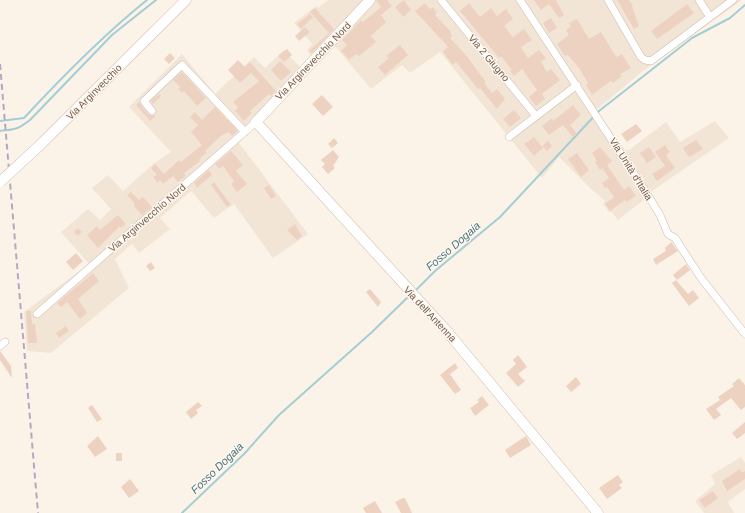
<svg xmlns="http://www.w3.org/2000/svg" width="745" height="513" font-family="Helvetica,sans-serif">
	<rect width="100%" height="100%" fill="#fbf3e8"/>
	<path fill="#f2e5d6" d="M328 0H742L643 71 596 110 625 150H629L666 122 680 142 715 121 729 138 652 191 650 195 618 220 612 212H609L603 204 605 201 589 187 559 157 542 178 440 52 410 73 402 65 371 89 335 46 239 143 308 234 273 258 234 204 214 218 191 191 160 218 170 229 139 253 132 244 115 259 129 288 51 353 27 351 24 312 89 264 61 232 88 209 100 220 111 209 92 188 108 175 123 191 153 164 171 152 129 107 182 54 215 94 254 57 265 68 284 50 301 68 312 57 307 50 312 44 294 23 316 6 318 8Z
		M741 457 745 463V489L728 502 734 513H704L695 501 715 484 711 475Z"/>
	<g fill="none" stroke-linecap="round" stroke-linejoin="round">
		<path stroke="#a4cdd4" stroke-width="2" d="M0 121 24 118C63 76 102 36 147 0
			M0 131C15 129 17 130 30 120L112 35 156 0
			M415 291 435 271 500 217 599 111 692 38 730 18 745 5
			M182 513 244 454 279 415 372 332 410 295"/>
	</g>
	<path fill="#eed2c1" d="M376 0H387L392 6 381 15 386 22 371 36 376 42 359 56 356 54 349 60 341 51 347 45 342 40 361 20 363 22 381 7Z
		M404 0 411 10 403 17 395 7Z
		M534 0H556L564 15 559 18 549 4 541 10Z
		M617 0H629L633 6 632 7 639 26 634 29Z
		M425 3 430 9 433 7 437 13 435 15 451 32 450 33 452 36 450 38 465 54 486 82 484 83 492 93 497 89 505 99 497 109 480 88 478 89 456 62 453 65 445 55 443 51 448 47 415 11Z
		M469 3 480 17 491 8 497 16 506 9 513 19 504 26 513 37 524 29 532 40 521 47 528 58 539 50 546 58 541 62 547 72 551 69 560 80 542 94 545 99 536 106 529 97 537 90 522 69 514 76 510 71 512 70 501 56 499 58 460 11Z
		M687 4 694 13 657 39 651 31Z
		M315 8 334 29 312 53 309 51 329 33 310 12Z
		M310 14 313 17 301 29 297 24Z
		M551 18 557 28 549 33 543 23Z
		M577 19 589 39 601 32 615 55 617 57 622 54 631 68 620 74 622 76 613 83 611 81 592 95 586 85 588 83 579 68 568 55 565 56 564 55 557 44 569 35 566 30 571 26 569 23Z
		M305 27 310 32 299 41 295 36Z
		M400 45 408 55 385 75 378 67 389 58 386 56Z
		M287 49 292 55 284 62 278 56Z
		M170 53 175 58 169 64 164 59Z
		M238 60 245 67 250 62 276 91 271 96 269 94 250 111 252 113 244 121 235 111 238 107 233 102 259 81 251 73 240 83 228 70Z
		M280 61 291 72 281 81 271 70Z
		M182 72 206 98 197 106 184 91 182 93 178 89 180 87 173 80Z
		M159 94 161 96 153 104 151 101Z
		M322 95 333 107 323 116 312 104Z
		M139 102 148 114 156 116 150 121 136 105Z
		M573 105 581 115 570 125 577 134 573 137 563 125 549 135 542 126 552 118 553 121Z
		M215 107 238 131 232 136 229 132 222 135 205 151 207 153 201 157 199 162 184 173 186 176 178 182 173 176 163 184 160 180 158 183 153 177 157 175 151 168 155 164 164 174 179 160 181 162 202 145 191 132 198 125 190 117 195 112 202 120Z
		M514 110 521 118 510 127 503 119Z
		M636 124 642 131 627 142 621 134Z
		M534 137 543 148 534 156 524 144Z
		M334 138 338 143 332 148 328 144Z
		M696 140 703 149 689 157 683 148Z
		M548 141 552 146 547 151 542 146Z
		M665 145 670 152 666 155 675 168 657 181 652 174 665 166 655 152Z
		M600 147 612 161 607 165 624 190 629 186 636 196 626 202 625 200 610 211 605 204 614 197 607 187 605 188 602 183 609 178 602 168 600 170 595 162 597 161 592 153Z
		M649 147 656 157 647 163 640 153Z
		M333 150 339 157 333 166 335 168 328 174 322 167 325 164 321 160Z
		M231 151 243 165 236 171 247 184 237 192 231 184 234 181 223 166 219 169 215 164Z
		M577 153 589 170 581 177 568 159Z
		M209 170 212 175 197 188 194 183Z
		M214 182 231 205 227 207 211 185Z
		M269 185 276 196 271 199 264 188Z
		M131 192 139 200 143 197 152 207 142 215 134 206 135 204 127 195Z
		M118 215 126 224 121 228 120 226 98 248 87 235 97 226 100 230Z
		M295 224 302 236 297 240 287 230Z
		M78 228 82 232 78 236 74 232Z
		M671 242 678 251 656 265 653 259 666 251 665 248Z
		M76 253 83 261 73 270 66 262Z
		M151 262 155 268 150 271 146 266Z
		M686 264 690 270 677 280 673 275Z
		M93 273 99 281 78 299 87 313 80 319 67 302 61 307 57 303Z
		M676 280 688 294 693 290 699 298 689 306 672 283Z
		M370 289 381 302 378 307 366 292Z
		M26 311H31L32 324H35L37 343H28Z
		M66 326 69 331 59 338 56 333Z
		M0 351 11 366 12 378 0 360Z
		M518 355 527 367 518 374 525 381 518 387 506 373 516 364 513 360Z
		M455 363 458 368 450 374 461 390 455 394 440 375Z
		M576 377 581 384 571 392 566 386Z
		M739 378 745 385V407L741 410 731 398 716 409 721 415 714 420 706 409 720 400 718 397 734 386 732 384Z
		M482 396 489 405 475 416 470 408 479 402 477 400Z
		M198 402 202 406 196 410 198 413 191 419 186 412Z
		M92 405 102 419 97 422 88 408Z
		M745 422V433L737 439 732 433Z
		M98 436 107 449 95 457 87 446Z
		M526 436 531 445 510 458 505 450Z
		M116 453H122V461H116Z
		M740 469 742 473 745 471V479L727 491 722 481Z
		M618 475 623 482 619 485 622 488 607 499 599 488Z
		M130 479 139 491 129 498 121 487Z
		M713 491 718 498 705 508 699 500Z
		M403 498H405L412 513H401L395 502Z
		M375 501 382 513H366L363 508Z"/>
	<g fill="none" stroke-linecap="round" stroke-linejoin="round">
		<g stroke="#ccbbae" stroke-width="8">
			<path id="street" d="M441 0 536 116
				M520 0 646 192 660 215 668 234 675 238 701 278 745 334
				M608 0 641 57 645 60 651 61 733 0
				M699 0 710 17
				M152 111 144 101 182 65 245 132
				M509 137 577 85
				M37 314 256 122
				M0 346 5 342"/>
		</g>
		<g stroke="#d0bdaf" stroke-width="11">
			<path id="secondary" d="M370 0 256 122 445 329 598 513
				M39 146 186 0"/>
		</g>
		<use href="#street" stroke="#fff" stroke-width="7"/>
		<use href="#secondary" stroke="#fff" stroke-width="10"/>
		<path stroke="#b6a6c4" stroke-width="2" stroke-dasharray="6 4" stroke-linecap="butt" d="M0 64 38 513"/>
		<g stroke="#d0bdaf" stroke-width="11" stroke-linecap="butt">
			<path id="secondary-bridge" d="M0 182 39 146"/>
		</g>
		<use href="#secondary-bridge" stroke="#fff" stroke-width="10"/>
	</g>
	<g text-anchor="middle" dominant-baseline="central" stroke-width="3" stroke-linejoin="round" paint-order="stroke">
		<g font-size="10" fill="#735a4e" stroke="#fef7ee">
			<text transform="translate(489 58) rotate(50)">Via 2 Giugno</text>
			<text transform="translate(313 61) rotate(-46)">Via Arginevecchio Nord</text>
			<text transform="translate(94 92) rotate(-45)">Via Arginvecchio</text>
			<text transform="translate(631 169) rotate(58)">Via Unità d'Italia</text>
			<text transform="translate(147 218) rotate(-41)">Via Arginvecchio Nord</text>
			<text transform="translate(430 314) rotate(47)">Via dell'Antenna</text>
		</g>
		<g font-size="11" font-style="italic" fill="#46757d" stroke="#fef7ee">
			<text transform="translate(453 246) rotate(-41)">Fosso Dogaia</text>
			<text transform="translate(217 468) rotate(-44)">Fosso Dogaia</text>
		</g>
	</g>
</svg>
